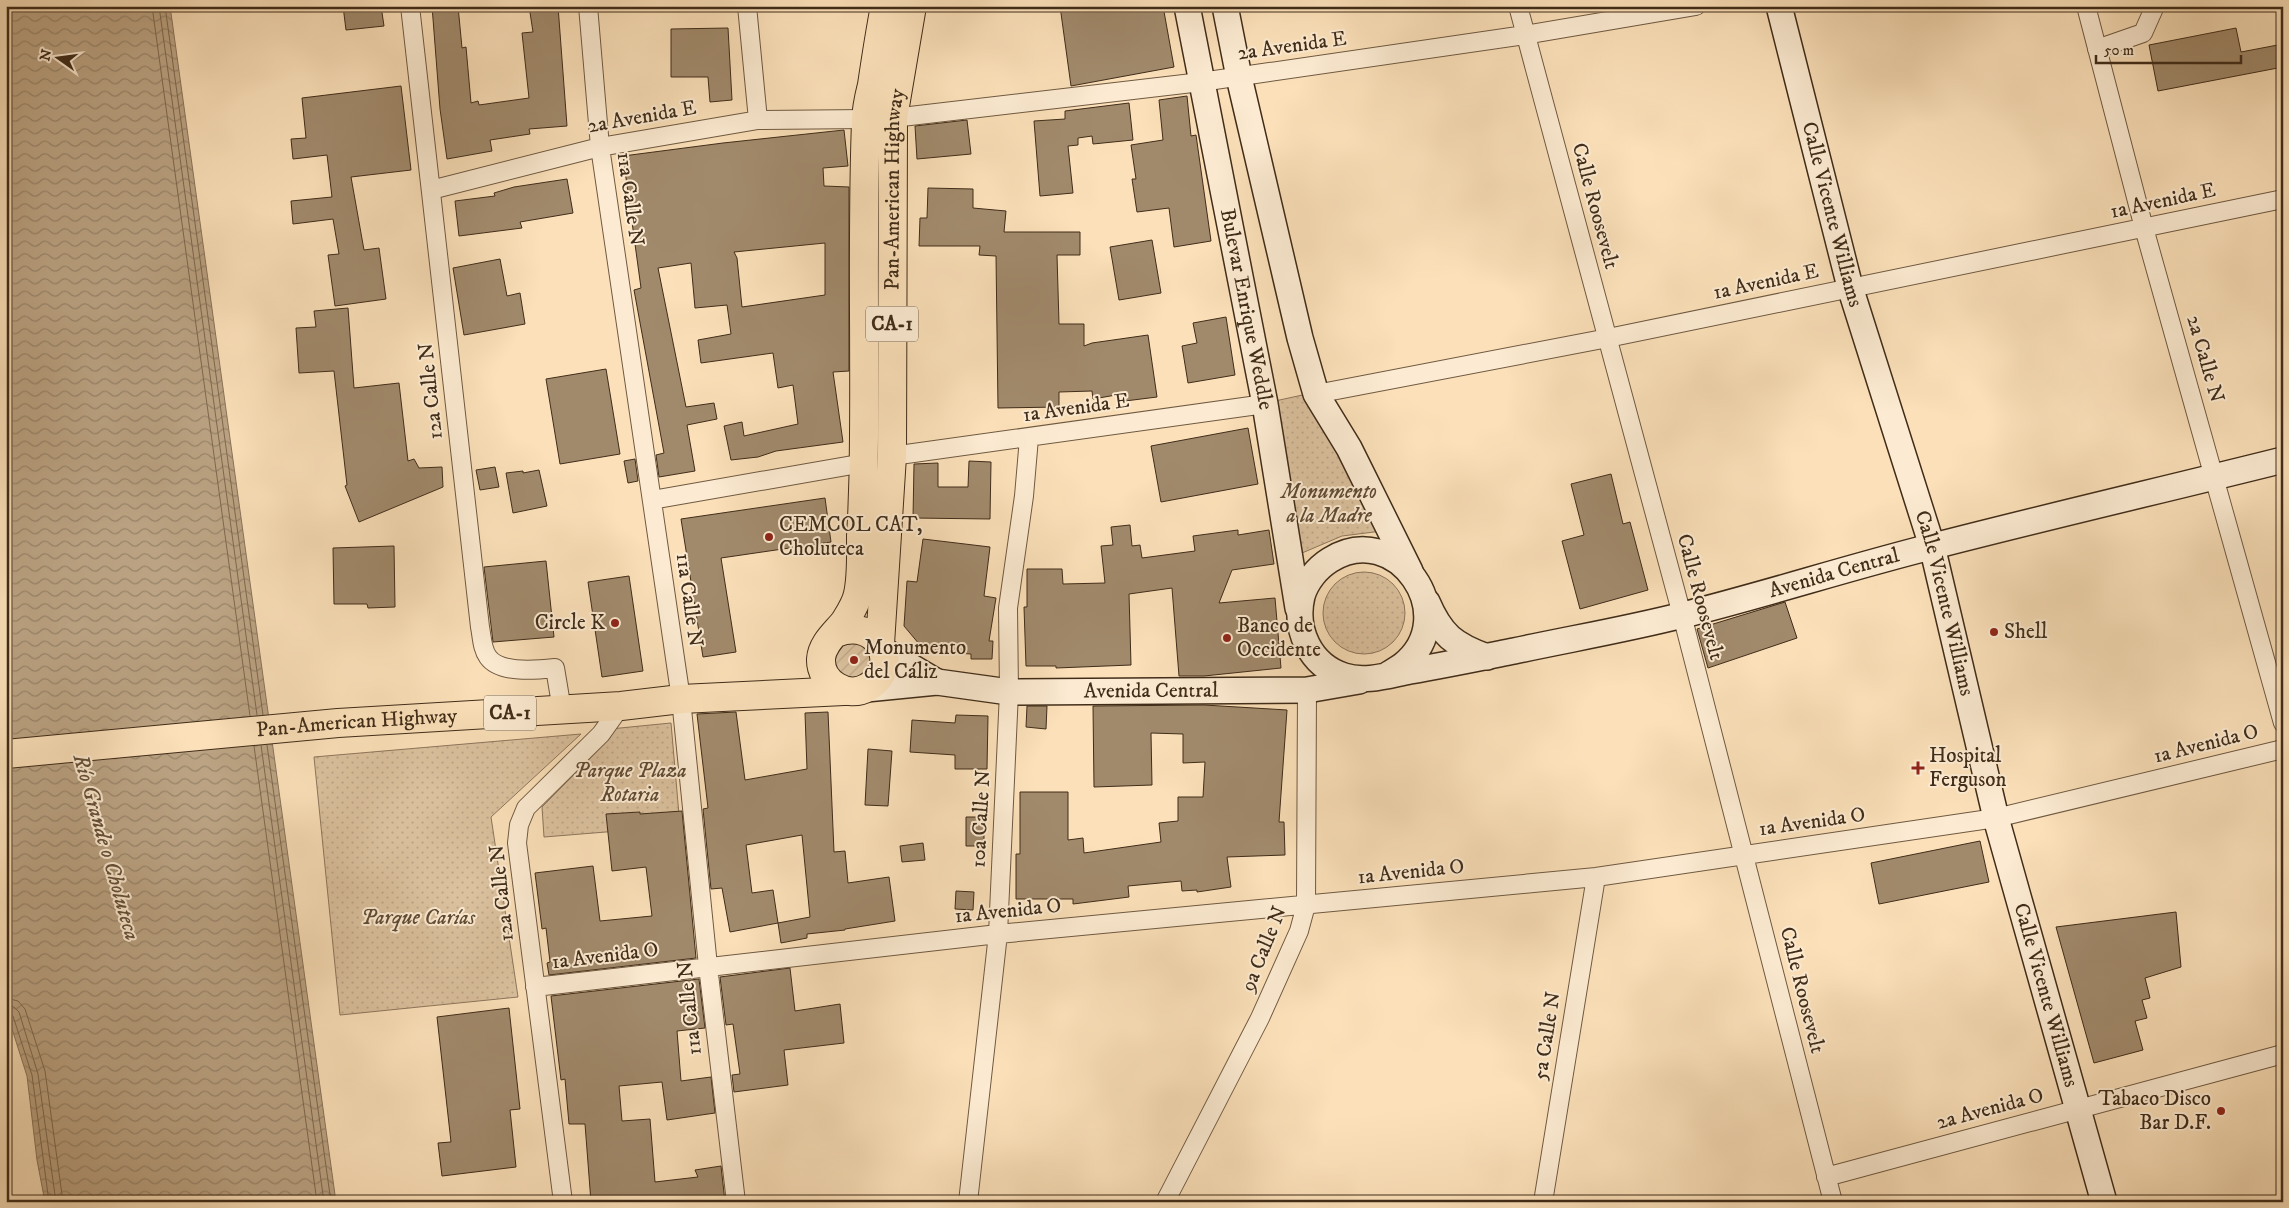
<svg xmlns="http://www.w3.org/2000/svg" width="2289" height="1208" font-family="'IM FELL DW Pica',serif">
	<defs>
		<pattern id="park-dots" width="8" height="8" patternUnits="userSpaceOnUse" patternTransform="scale(1.25)"><rect width="8" height="8" fill="#dbc19e"/><path d="M2 2h.1M6 6h.1" fill="none" stroke="#bda688" stroke-width="1.8" stroke-linecap="round"/></pattern>
		<pattern id="garden-furrows" width="10" height="10" patternUnits="userSpaceOnUse" patternTransform="scale(1.25)"><rect width="10" height="10" fill="#dbc19e"/><path d="M-1 1l2-2M0 10L10 0M9 11l2-2" fill="none" stroke="#bda688"/></pattern>
		<pattern id="water-waves" width="16" height="10" patternUnits="userSpaceOnUse" patternTransform="scale(1.25)"><rect width="16" height="10" fill="#bba383"/><path d="M0 5q4-4 8 0t8 0" fill="none" stroke="#99856a"/></pattern>
	</defs>
	<rect width="100%" height="100%" fill="#fbe0b9"/>
	<filter id="stains"><feTurbulence type="fractalNoise" baseFrequency=".004" numOctaves="4"/><feColorMatrix values="0 0 0 0 .2 0 0 0 0 .09 0 0 0 0 .02 0 0 0 .5 -.17"/></filter>
	<radialGradient id="worn" r=".72"><stop offset=".6" stop-color="#630" stop-opacity="0"/><stop offset="1" stop-color="#630" stop-opacity=".3"/></radialGradient>
	<path fill="url(#park-dots)" stroke="#8e765c" d="M1307 394 1382 531 1342 536 1302 553 1275 401Z
		M1323 613a41 41 0 1 1 82 0a41 41 0 1 1-82 0Z
		M671 723 680 826 544 837 542 807 610 738V729Z
		M581 734 491 817 518 997 340 1015 314 757Z"/>
	<path fill="url(#garden-furrows)" stroke="#8e765c" d="M869 641 872 676 843 681 830 654 833 646Z"/>
	<path fill="url(#water-waves)" stroke="#8a7359" d="M6 6H170L336 1202H45L37 1160 27 1076 6 1010Z"/>
	<g fill="none" stroke-linecap="round" stroke-linejoin="round">
		<path stroke="#7e684e" stroke-width="1" d="M152 6 250 716
			M159 6 257 715
			M165 6 263 715
			M261 745 324 1202
			M267 745 331 1202
			M254 746 317 1202
			M6 998 18 1001 25 1009 45 1071 63 1202
			M6 1006 14 1007 19 1012 38 1074 56 1202
			M6 1012 13 1016 32 1075 49 1202"/>
	</g>
	<path fill="#a18a6c" stroke="#402c19" fill-rule="evenodd" d="M343 6H381L384 26 346 30Z
		M432 6H458L462 48 466 47 471 103 478 101 479 105 529 98 522 33 533 32 529 6H558L567 126 529 129 530 134 490 140 492 151 447 159 440 109Z
		M1060 6H1163L1174 67 1071 86Z
		M728 28 732 100 710 102 708 77H671V29Z
		M2236 28 2241 52 2283 44V67L2158 91 2149 45Z
		M401 86 411 170 351 177 364 250 379 248 386 299 335 306 328 255 339 254 333 219 293 224 291 201 332 197 327 155 293 159 291 139 306 138 302 98Z
		M1187 96 1191 136 1196 135 1211 241 1174 247 1169 208 1137 212 1132 179H1136L1131 145 1163 140 1159 100Z
		M1129 103 1133 140 1093 144 1092 136 1078 138V145L1068 146 1073 193 1040 196 1034 121 1065 119V111Z
		M967 120 971 154 917 159 915 126Z
		M844 130 848 166 823 168 824 186 849 187V371L833 372 843 442 776 451 758 457 731 460 724 426 742 422 744 436 798 424 793 385 778 388 773 353 701 363 698 340 731 334 727 305 695 308 691 263 658 268 686 407 714 403 717 419 687 425 695 471 659 477 656 455 664 453 634 290 641 288 623 156 723 143ZM825 243V295L742 307 737 258 734 252Z
		M567 179 573 213 520 222 522 228 459 236 455 201 495 196 494 193 514 187Z
		M928 188 973 189V208L1006 211 1004 232H1080V255H1057L1059 324H1084V346L1092 343 1148 335 1157 397 1117 402 1116 395 1093 399 1092 391 1059 392V407L998 408 996 256 979 255 980 246H919L920 218H927Z
		M1152 240 1161 293 1119 300 1110 247Z
		M500 259 507 296 520 293 525 324 464 335 453 268Z
		M348 308 354 388 399 383 408 461 414 459 419 468 442 467 443 487 359 522 345 486 347 485 334 371 299 373 296 328 316 327 314 311Z
		M1226 317 1235 375 1188 383 1182 346 1197 343 1193 323Z
		M606 369 620 454 560 464 546 379Z
		M1248 428 1258 484 1161 502 1151 446Z
		M635 459 638 481 628 483 624 461Z
		M969 461 991 462 990 519 913 518 914 464 938 463V487H968Z
		M495 467 499 487 480 490 476 470Z
		M539 470 547 506 513 513 506 473 523 471V473Z
		M1611 474 1623 524 1630 522 1648 590 1580 609 1562 541 1584 535 1571 484Z
		M825 498 831 542 721 558 736 652 703 657 681 519Z
		M1130 525 1132 546 1140 545 1142 558 1195 551 1193 536 1238 530V535L1269 530 1274 564 1232 570 1219 603 1275 598 1281 668 1204 676H1179L1172 588 1129 594 1131 665 1056 668V666H1026L1024 607H1027V569H1062L1063 584 1105 583 1101 546 1113 545 1111 527Z
		M923 539 990 547 984 596 996 598 989 641H993L992 659H971V654L925 651 904 626 907 581 917 582Z
		M394 546 395 607 368 608 367 604H334L333 548Z
		M546 561 554 637 493 642 484 567Z
		M629 576 643 671 602 677 588 582Z
		M1785 602 1797 638 1708 668 1697 629Z
		M1204 705 1287 710 1279 822H1284L1285 855 1227 857 1231 887 1197 892V890L1182 891 1181 881 1128 886 1129 897 1073 904V899H1016V854H1020V792H1068V840L1083 838 1084 853 1161 842 1159 823 1178 821V797H1203L1205 762 1183 763V734L1151 733 1152 785 1094 787 1093 706Z
		M1027 706H1047L1046 729 1026 727Z
		M736 712 745 780 807 769 805 713 828 712 834 852 845 851 848 883 889 877 895 921 845 929V930L807 934V938L781 943 778 923 730 932 722 888 711 889 703 809 708 808 697 714ZM802 835 810 917 778 923 773 890 752 893 746 845Z
		M956 715 988 716 987 769H955V755L910 752 912 720 955 723Z
		M868 749 892 751 888 806 865 805Z
		M682 811 696 958 549 975 547 963 550 962 546 928 542 929 535 873 593 866 600 921 652 916 646 867 612 871 606 814 640 812V814Z
		M966 817H984V846H966Z
		M1980 841 1989 882 1879 904 1871 863Z
		M923 843 925 860 902 862 900 846Z
		M956 891 974 892 973 910 955 909Z
		M2176 912 2181 967 2145 978 2150 998 2142 1000 2147 1018 2135 1021 2143 1050 2094 1063 2056 927Z
		M790 968 795 1011 840 1004 844 1043 784 1050 788 1085 734 1092 732 1075 740 1074 733 1024 726 1025 720 977Z
		M699 979 705 1028 677 1031 681 1081 711 1077 715 1113 667 1120 662 1082 619 1086 622 1121 650 1119 655 1182 698 1177 695 1170 721 1166 725 1202H591L585 1124H569L565 1079 561 1080 551 996Z
		M509 1008 520 1109 510 1110 516 1167 442 1176 438 1143 451 1142 437 1017Z"/>
	<g fill="none" stroke-linecap="round" stroke-linejoin="round">
		<g stroke="#6f5941" stroke-width="20">
			<path id="street" d="M410 6 480 627C482 637 482 649 488 657 500 674 537 670 555 668L562 710
				M588 6 600 147 681 699 708 966 736 1202
				M747 6 758 120
				M1518 6 1682 615 1833 1202
				M2086 6 2144 228 2283 723
				M2097 49 2143 33 2155 6
				M893 118 1201 82 1525 35 1696 6
				M431 190 600 147 758 120 866 119
				M1316 394 1608 338 2283 199
				M892 456 1265 404
				M652 500 864 463
				M535 987 998 934 1596 877 1996 818 2283 749
				M1826 1177 2283 1054
				M563 1202 517 843 519 825 526 808 601 734 621 706
				M968 1202 998 934 1009 692 1008 608 1024 496 1029 438
				M1165 1202 1260 1018 1299 931 1306 905 1307 690
				M1543 1202 1596 877"/>
		</g>
		<g stroke="#402c19" stroke-width="28">
			<g id="secondary">
				<path id="s1" d="M1187 6 1265 404 1298 608"/>
				<path d="M1225 6 1239 77 1300 338 1316 394 1349 448 1410 571"/>
				<path id="s2" d="M1779 6 1850 287 1932 546 1996 818 2104 1202"/>
				<path d="M1427 602C1441 635 1454 645 1487 657"/>
				<path d="M883 650 937 682"/>
				<path id="s3" d="M1386 676C1391 672 1398 669 1403 665 1464 616 1396 518 1330 560 1317 568 1306 582 1302 596 1294 630 1310 665 1344 676 1365 683 1389 675 1410 671 1445 665 1479 658 1514 651 1570 639 1628 629 1683 615 1767 594 1850 567 1934 546 2050 516 2167 489 2283 460"/>
				<path id="s4" d="M866 689 937 682 1009 692 1307 690 1359 681"/>
			</g>
		</g>
		<g stroke="#402c19" stroke-width="30">
			<g id="highway">
				<path d="M836 633C879 616 902 667 868 687 847 700 820 682 821 659 822 643 837 632 845 621 850 613 856 604 858 594 862 576 861 555 861 536 863 503 864 469 864 436 865 331 862 226 866 122 866 109 869 97 872 85 876 58 880 32 885 6"/>
				<path id="s5" d="M880 644 892 456 893 118 912 6"/>
				<path id="s6" d="M6 754 338 723 621 706 681 699 844 691"/>
			</g>
		</g>
		<use href="#street" stroke="#fcebd2" stroke-width="18"/>
		<use href="#secondary" stroke="#fcebd2" stroke-width="25"/>
		<use href="#highway" stroke="#fbe0b9" stroke-width="28"/>
	</g>
	<g fill="#8f2418" stroke="#fcebd2" stroke-width="2">
		<circle cx="769" cy="537" r="5"/>
		<circle cx="615" cy="623" r="5"/>
		<circle cx="1994" cy="632" r="5"/>
		<circle cx="1227" cy="638" r="5"/>
		<circle cx="854" cy="660" r="5"/>
		<path d="M1915.5 760.5h5v5h5v5h-5v5h-5v-5h-5v-5h5z"/>
		<circle cx="2221" cy="1111" r="5"/>
	</g>
	<g text-anchor="middle" dominant-baseline="central" stroke-width="4" stroke-linejoin="round" paint-order="stroke">
		<g fill="#fcebd2" stroke="#786550" stroke-width="1">
			<rect x="866" y="306.5" width="52" height="35" rx="4"/>
			<rect x="484" y="695.5" width="52" height="35" rx="4"/>
		</g>
		<g font-size="20" font-weight="bold" fill="#402c19">
			<text x="892" y="324">CA-1</text>
			<text x="510" y="713">CA-1</text>
		</g>
		<g font-size="21" fill="#402c19" stroke="#fcebd2">
			<text transform="translate(1292 46) rotate(-8)">2a Avenida E</text>
			<text transform="translate(642 117) rotate(-10)">2a Avenida E</text>
			<text stroke="none"><textPath href="#s5" startOffset="455">Pan-American Highway</textPath></text>
			<text transform="translate(630 199) rotate(82)">11a Calle N</text>
			<text transform="translate(2163 201) rotate(-12)">1a Avenida E</text>
			<text transform="translate(1595 206) rotate(75)">Calle Roosevelt</text>
			<text stroke="none"><textPath href="#s2" startOffset="215">Calle Vicente Williams</textPath></text>
			<text transform="translate(1766 282) rotate(-12)">1a Avenida E</text>
			<text stroke="none"><textPath href="#s1" startOffset="309">Bulevar Enrique Weddle</textPath></text>
			<text transform="translate(2205 359) rotate(74)">2a Calle N</text>
			<text transform="translate(431 391) rotate(-96)">12a Calle N</text>
			<text transform="translate(1076 408) rotate(-8)">1a Avenida E</text>
			<text stroke="none"><textPath href="#s3" startOffset="861">Avenida Central</textPath></text>
			<text transform="translate(1700 597) rotate(75)">Calle Roosevelt</text>
			<text transform="translate(689 600) rotate(82)">11a Calle N</text>
			<text stroke="none"><textPath href="#s2" startOffset="620">Calle Vicente Williams</textPath></text>
			<text stroke="none"><textPath href="#s4" startOffset="286">Avenida Central</textPath></text>
			<text stroke="none"><textPath href="#s6" startOffset="352">Pan-American Highway</textPath></text>
			<text transform="translate(2206 744) rotate(-14)">1a Avenida O</text>
			<text transform="translate(981 819) rotate(-87)">10a Calle N</text>
			<text transform="translate(1812 822) rotate(-8)">1a Avenida O</text>
			<text transform="translate(1411 872) rotate(-6)">1a Avenida O</text>
			<text transform="translate(502 893) rotate(-96)">12a Calle N</text>
			<text transform="translate(1008 911) rotate(-6)">1a Avenida O</text>
			<text transform="translate(1264 949) rotate(-68)">9a Calle N</text>
			<text transform="translate(605 956) rotate(-7)">1a Avenida O</text>
			<text transform="translate(1802 990) rotate(76)">Calle Roosevelt</text>
			<text stroke="none"><textPath href="#s2" startOffset="1025">Calle Vicente Williams</textPath></text>
			<text transform="translate(690 1008) rotate(-96)">11a Calle N</text>
			<text transform="translate(1547 1036) rotate(-81)">5a Calle N</text>
			<text transform="translate(1990 1109) rotate(-15)">2a Avenida O</text>
		</g>
		<g font-size="21" font-style="italic" fill="#5f4a34" stroke="#fcebd2">
			<text x="1329" y="492">Monumento<tspan x="1329" dy="24">a la Madre</tspan></text>
			<text x="630" y="771">Parque Plaza<tspan x="630" dy="24">Rotaria</tspan></text>
			<text x="418" y="918">Parque Carías</text>
		</g>
		<g font-size="21" fill="#402c19" stroke="#fcebd2" text-anchor="start">
			<text x="779" y="525">CEMCOL CAT,<tspan x="779" dy="24">Choluteca</tspan></text>
			<text x="605" y="623" text-anchor="end">Circle K</text>
			<text x="1237" y="626">Banco de<tspan x="1237" dy="24">Occidente</tspan></text>
			<text x="2004" y="632">Shell</text>
			<text x="864" y="648">Monumento<tspan x="864" dy="24">del Cáliz</tspan></text>
			<text x="1929" y="756">Hospital<tspan x="1929" dy="24">Ferguson</tspan></text>
			<text x="2211" y="1099" text-anchor="end">Tabaco Disco<tspan x="2211" dy="24">Bar D.F.</tspan></text>
		</g>
		<g font-size="22" font-style="italic" fill="#655039" stroke="#fcebd2">
			<text transform="translate(106 847) rotate(74)">Río Grande o Choluteca</text>
		</g>
	</g>
	<rect width="2289" height="1208" fill="none" stroke="#fbe0b9" stroke-width="25"/>
	<rect x="8" y="8" width="2274" height="1193" fill="none" stroke="#402c19" stroke-width="2.5"/>
	<rect x="12" y="12" width="2264" height="1183" fill="none" stroke="#402c19"/>
	<g transform="translate(58 58) rotate(284)" stroke="#fcebd2" stroke-width="4" paint-order="stroke">
	<path d="M0-4L9 19L0 12L-9 19Z" fill="#402c19"/>
	<text y="-8" font-size="14" font-weight="bold" text-anchor="middle" fill="#402c19">N</text>
	</g>
	<path d="M2096 55v8h145v-8" fill="none" stroke="#402c19" stroke-width="2.5"/>
	<text x="2104" y="55" font-size="15" fill="#402c19" stroke="#fcebd2" stroke-width="4" paint-order="stroke">50 m</text>
	<rect width="100%" height="100%" filter="url(#stains)"/>
	<rect width="100%" height="100%" fill="url(#worn)"/>
</svg>
